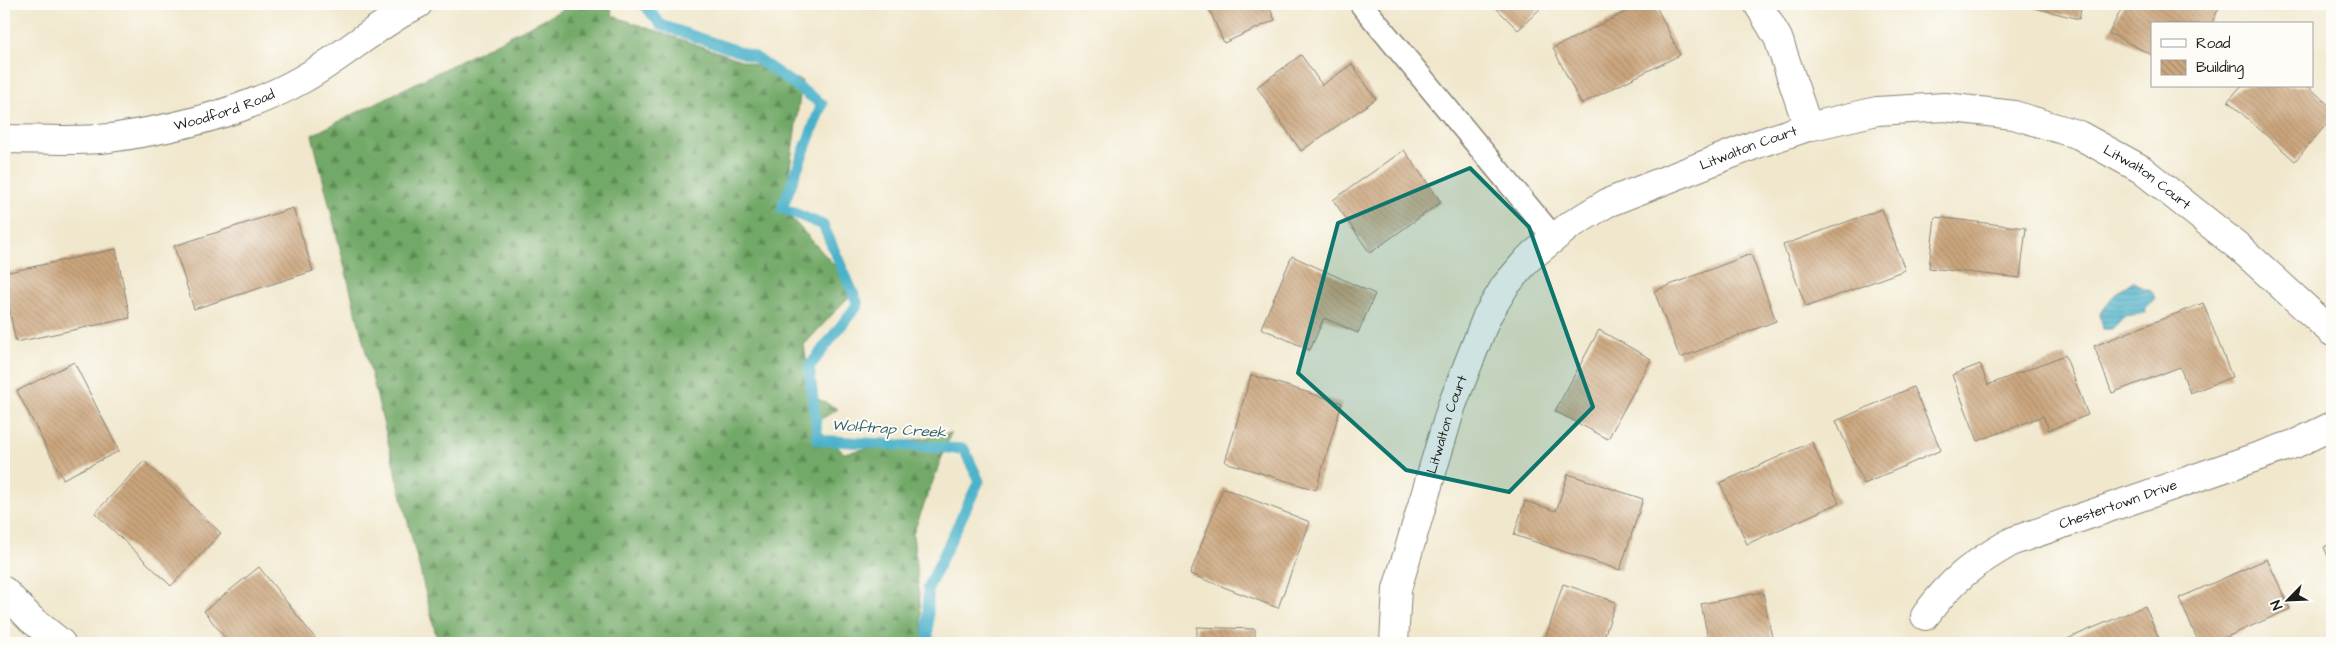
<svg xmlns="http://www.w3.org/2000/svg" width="2336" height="647" font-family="'Architects Daughter',sans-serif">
	<defs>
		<pattern id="forest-firs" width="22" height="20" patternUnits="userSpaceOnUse" patternTransform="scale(1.25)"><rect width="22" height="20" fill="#72a967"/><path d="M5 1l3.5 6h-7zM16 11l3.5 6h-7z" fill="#5d8954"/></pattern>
		<pattern id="water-rules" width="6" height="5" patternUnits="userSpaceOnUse" patternTransform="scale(1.25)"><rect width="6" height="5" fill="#4ab1c9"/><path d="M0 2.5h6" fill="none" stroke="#3d8fa2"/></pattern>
		<pattern id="building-back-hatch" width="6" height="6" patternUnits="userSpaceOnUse" patternTransform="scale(1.25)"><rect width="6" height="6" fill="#caa57d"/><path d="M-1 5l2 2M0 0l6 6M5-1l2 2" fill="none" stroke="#ad8d6b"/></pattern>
	</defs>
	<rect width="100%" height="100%" fill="#fdfcf7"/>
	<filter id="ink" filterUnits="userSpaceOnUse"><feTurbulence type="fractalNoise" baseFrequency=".02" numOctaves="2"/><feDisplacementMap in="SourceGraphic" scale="10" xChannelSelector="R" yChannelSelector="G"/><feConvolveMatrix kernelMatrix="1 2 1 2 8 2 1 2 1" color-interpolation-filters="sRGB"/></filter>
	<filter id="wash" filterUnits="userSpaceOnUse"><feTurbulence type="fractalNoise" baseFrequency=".0096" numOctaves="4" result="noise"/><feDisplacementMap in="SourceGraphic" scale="20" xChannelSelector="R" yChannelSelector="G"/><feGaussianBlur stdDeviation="1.12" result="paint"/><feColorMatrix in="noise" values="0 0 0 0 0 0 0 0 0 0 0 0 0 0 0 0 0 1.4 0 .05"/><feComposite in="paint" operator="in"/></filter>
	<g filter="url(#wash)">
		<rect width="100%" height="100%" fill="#f0e7cc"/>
		<path fill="url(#forest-firs)" stroke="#476242" d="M574 4H610L613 16 802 81 784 210 856 289 804 345 812 396 838 409 813 424 844 453 951 433 913 534 924 643H438L312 135Z"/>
		<path fill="url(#water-rules)" stroke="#336672" d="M2133 281 2139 286 2151 290 2155 298 2144 310 2146 313 2125 316 2112 329H2103L2100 314 2117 292Z"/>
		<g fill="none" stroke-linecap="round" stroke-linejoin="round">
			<path stroke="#4ab1c9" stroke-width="11" d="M644 4 661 25 755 57 822 104 782 208 823 225 858 304 809 367 818 440 964 449 979 481 928 588V643"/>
		</g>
		<g id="blocks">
			<path fill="url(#building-back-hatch)" d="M1207 4H1268L1275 20 1224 43Z
				M1492 4H1545L1518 30Z
				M1642 4H1655L1680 55 1581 104 1553 48Z
				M2019 4H2082L2079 19Z
				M2124 4H2211L2219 8 2211 24H2152V55L2109 33Z
				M1301 55 1322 85 1352 64 1376 99 1301 151 1257 87Z
				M2241 86H2308L2332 108V118L2295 161 2228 101Z
				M1404 150 1441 202 1370 253 1333 200Z
				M293 208 313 271 194 309 174 246Z
				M1882 209 1905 270 1806 307 1783 245Z
				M1935 217 2026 228 2020 278 1929 268Z
				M116 249 130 318 16 342 4 284V273Z
				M1751 254 1776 321 1680 358 1654 291Z
				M1292 256 1375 294 1358 333 1324 318 1310 350 1261 328Z
				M2203 303 2232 377 2190 393 2180 367 2112 393 2094 346Z
				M1599 330 1651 359 1608 439 1555 411Z
				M2065 355 2088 415 2049 430 2043 416 1978 441 1952 375 1980 364 1988 385Z
				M74 362 119 451 63 479 17 391Z
				M1251 375 1342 403 1316 490 1225 462Z
				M1913 387 1941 450 1864 484 1836 421Z
				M1812 442 1839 503 1747 544 1720 483Z
				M144 461 221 533 171 586 95 513Z
				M1568 474 1643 499 1620 570 1514 535 1525 501 1556 511Z
				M1223 488 1310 522 1278 608 1190 574Z
				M2332 543V566L2324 547Z
				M2267 559 2290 609 2213 643H2199L2179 598Z
				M259 567 319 643H229L204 611Z
				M1563 584 1616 602 1602 643H1544Z
				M1763 592 1773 643H1709L1701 604Z
				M2145 606 2161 643H2069L2067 639Z
				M1197 627 1255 629V643H1197Z"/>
		</g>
	</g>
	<g filter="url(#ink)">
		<use href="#blocks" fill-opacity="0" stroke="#868274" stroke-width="1"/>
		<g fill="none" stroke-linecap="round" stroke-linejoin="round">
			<g stroke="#868274" stroke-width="25">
				<path id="service" d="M1361 4 1554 238"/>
			</g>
			<g stroke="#868274" stroke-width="30">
				<g id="minor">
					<path d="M1758 4 1778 38 1808 127"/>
					<path d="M4 591 31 619 61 643"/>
					<path id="s1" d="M1925 616C1952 579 1974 563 2013 541L2297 443 2332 426"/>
					<path id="s2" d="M1394 643 1397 589 1452 405 1487 316 1505 286 1528 259 1569 226 1607 203 1757 144 1808 127 1877 111 1945 107 2014 115 2079 135 2141 169 2240 248 2332 332"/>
				</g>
			</g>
			<g stroke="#868274" stroke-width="30">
				<g id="tertiary">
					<path id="s3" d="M4 139C38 139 75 142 110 138 174 129 244 112 301 80 342 58 376 25 418 4"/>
				</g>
			</g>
			<use href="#service" stroke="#fff" stroke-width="22"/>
			<use href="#minor" stroke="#fff" stroke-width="28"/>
			<use href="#tertiary" stroke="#fff" stroke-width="28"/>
		</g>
	</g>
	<path fill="#0f766e" fill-opacity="0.2" stroke="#0f766e" stroke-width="4" stroke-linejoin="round" d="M1470 168 1529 227 1593 407 1509 492 1406 470 1298 373 1338 223Z"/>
	<g text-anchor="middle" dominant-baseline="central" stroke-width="4" stroke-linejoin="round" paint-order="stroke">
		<g font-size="14" fill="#1c1c1c" stroke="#fdfcf7">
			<text stroke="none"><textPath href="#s3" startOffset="224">Woodford Road</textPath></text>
			<text stroke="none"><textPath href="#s2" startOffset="661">Litwalton Court</textPath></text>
			<text stroke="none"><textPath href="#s2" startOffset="1081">Litwalton Court</textPath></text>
			<text stroke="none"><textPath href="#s2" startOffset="226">Litwalton Court</textPath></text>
			<text stroke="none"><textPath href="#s1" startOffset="228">Chestertown Drive</textPath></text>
		</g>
		<g font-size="15" font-style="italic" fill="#315f6a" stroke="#fdfcf7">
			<text transform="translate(889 429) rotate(4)">Wolftrap Creek</text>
		</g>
	</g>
	<rect width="2336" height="647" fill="none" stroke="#fdfcf7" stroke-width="20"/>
	<rect x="2151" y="22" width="162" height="65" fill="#fdfcf7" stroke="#a3a29f"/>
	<rect x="2161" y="39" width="25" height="8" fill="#ffffff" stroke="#a3a29f"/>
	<text x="2196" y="48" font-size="15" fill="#1c1c1c">Road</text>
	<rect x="2161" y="60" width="25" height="15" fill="url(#building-back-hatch)" stroke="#a3a29f"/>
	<text x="2196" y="72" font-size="15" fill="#1c1c1c">Building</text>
	<g transform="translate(2288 600) rotate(246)" stroke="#fdfcf7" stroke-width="4" paint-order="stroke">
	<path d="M0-4L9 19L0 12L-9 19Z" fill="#1c1c1c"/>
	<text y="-8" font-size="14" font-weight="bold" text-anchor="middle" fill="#1c1c1c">N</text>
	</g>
</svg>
